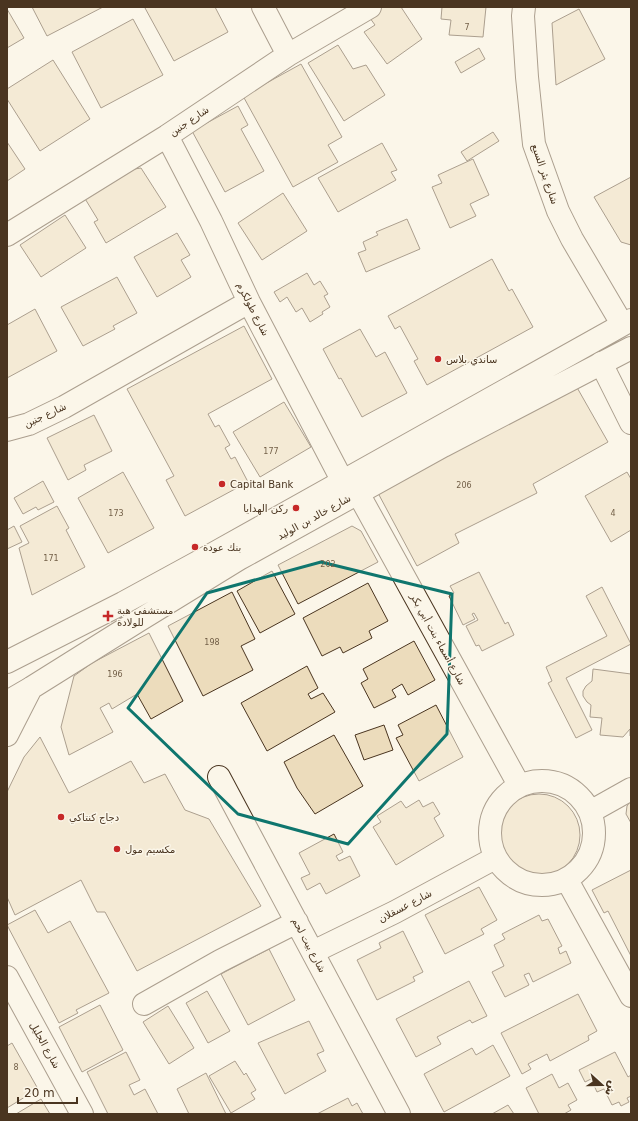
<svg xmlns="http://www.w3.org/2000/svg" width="638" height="1121" font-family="'DejaVu Sans','Noto Sans Arabic',sans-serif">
	<rect width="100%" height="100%" fill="#fbf6e9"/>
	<path fill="#ecdcbc" stroke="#4a3520" d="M32 7H103L47 36Z
		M148 7H215L228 32 174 61 145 8Z
		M377 7H401L422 39 387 64 364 32 375 25 367 14Z
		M442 7H486L483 37 449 35 451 20 441 19Z
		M7 9 24 38 7 48Z
		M579 9 605 59 556 85 552 23Z
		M133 19 163 75 101 108 72 52Z
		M338 45 353 69 366 65 385 95 344 121 308 63Z
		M479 48 485 59 461 73 455 62Z
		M53 60 90 119 40 151 7 99V89Z
		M301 64 342 137 328 145 338 162 293 187 243 96Z
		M238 106 248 125 241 129 264 171 225 192 192 131Z
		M493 132 499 141 467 161 461 152Z
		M7 142 25 169 7 181Z
		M382 143 397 170 391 172 396 180 338 212 318 178Z
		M473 159 489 195 470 204 476 216 450 228 432 187 442 183 438 175Z
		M141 168 166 207 106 243 94 222 98 220 84 197 128 170Z
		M631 177V245L621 242 594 197Z
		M283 193 307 231 262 260 238 223Z
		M65 215 86 248 41 277 20 245Z
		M407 219 420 249 366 272 358 253 366 250 363 242 378 235 376 232Z
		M177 233 190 255 181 260 191 277 157 297 134 257Z
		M492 259 509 291 512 289 533 327 427 385 414 361 418 359 400 326 395 329 388 316Z
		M307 273 314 285 320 281 328 294 324 296 330 307 322 312 323 314 310 322 302 308 296 312 287 297 280 302 274 292Z
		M117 277 137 313 113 326 115 329 83 346 61 307Z
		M35 309 57 351 7 378V325Z
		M244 326 272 379 208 414 215 427 219 425 230 445 225 448 231 459 235 457 248 482 185 516 166 480 174 476 127 389Z
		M360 329 376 357 385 352 407 393 362 417 341 378 339 379 323 349Z
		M575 384 608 442 533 484 537 493 455 534 459 543 417 566 378 493Z
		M284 402 311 447 260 477 233 432Z
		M94 415 112 451 84 465 86 470 68 480 47 438Z
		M123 472 154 528 108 553 78 498Z
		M627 472 631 479V530L611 542 585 496Z
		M43 481 54 502 38 510 36 507 23 514 14 498Z
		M57 506 69 528 66 530 85 567 32 595 19 548 29 543 20 526Z
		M14 526 22 542 7 549V530Z
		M352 526 361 531 378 562 298 604 278 565Z
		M272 571 295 614 260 633 237 591Z
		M479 572 505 624 508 622 514 635 482 651 479 645 476 646 466 626 478 620 474 613 472 614 475 619 463 625 449 596 454 593 450 586Z
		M368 583 388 621 369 631 372 638 343 653 340 647 322 656 303 618Z
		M602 587 631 644 566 678 592 730 576 738 548 683 552 681 546 667 607 636 586 596Z
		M232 592 255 639 241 646 253 670 203 696 168 626Z
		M149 633 183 701 151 719 137 694 112 709 109 703 100 708 113 732 69 755 61 727 74 676 92 663Z
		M414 641 435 680 408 695 402 684 392 690 396 697 374 708 361 683 368 679 363 669Z
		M307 666 318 688 308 694 311 699 323 693 335 712 267 751 241 703Z
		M593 669 631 674V736H630V729L623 737 600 735 602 718 590 717 591 705 587 702 583 696V691L586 686 592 681Z
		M436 705 463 757 419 781 396 738 403 735 398 725Z
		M384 725 393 750 364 760 355 735Z
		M334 735 363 786 315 814 297 788 284 762Z
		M40 737 69 793 131 761 144 783 165 774 185 810 209 819 261 906 137 971 105 912H97L81 880 15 915 7 897V792L24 757Z
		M498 835a41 41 0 1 1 82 0a41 41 0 1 1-82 0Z
		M419 800 423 807 433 802 440 814 434 818 444 836 396 865 373 827 381 822 377 816 401 801 406 808Z
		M631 800V823L626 814 627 806Z
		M334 834 343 852 336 856 339 861 350 856 360 876 326 894 320 883 307 890 301 878 310 874 299 853Z
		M631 870V956L608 911 604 913 592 890Z
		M479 887 497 920 481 929 484 934 445 954 425 915Z
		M35 910 48 933 70 921 109 993 76 1010 78 1013 59 1023 7 925Z
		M539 915 542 921 548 919 562 946 558 948 560 954 566 951 571 963 533 982 529 973 524 975 529 985 505 997 492 972 504 966 494 945 505 939 502 934Z
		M403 931 423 972 413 977 415 981 377 1000 357 960 381 948 379 943Z
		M269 949 295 1000 248 1025 221 974Z
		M469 981 487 1016 472 1023 470 1020 437 1037 441 1044 416 1057 396 1019Z
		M207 991 230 1031 208 1043 186 1003Z
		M578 994 597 1031 588 1036 589 1040 550 1061 547 1054 528 1064 531 1069 522 1074 501 1033Z
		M100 1005 123 1050 82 1072 59 1027Z
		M168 1006 194 1048 169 1064 143 1022Z
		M309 1021 324 1051 317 1054 326 1071 285 1094 258 1043Z
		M12 1043 38 1089 7 1108V1046Z
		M493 1045 510 1076 444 1112 424 1074 472 1048 476 1055Z
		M126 1052 140 1080 129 1085 134 1095 145 1089 158 1114H108L87 1072Z
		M615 1052 628 1077 631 1075V1096L627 1098 629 1102 621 1106 619 1102 612 1105 604 1089 597 1092 591 1079 585 1082 579 1070Z
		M235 1061 244 1075 246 1073 256 1090 251 1093 255 1099 231 1113 209 1076Z
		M206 1073 226 1114H189L177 1089Z
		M552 1074 559 1088 568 1083 577 1100 568 1105 571 1110 564 1114H539L526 1088Z
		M348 1098 352 1106 357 1103 363 1114H317Z
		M41 1099 50 1114H16Z
		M508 1105 514 1114H492Z"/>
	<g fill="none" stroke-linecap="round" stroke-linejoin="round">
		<g stroke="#4a3520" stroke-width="24">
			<path id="minor" d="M263 7 288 55
				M524 7 523 16 527 77 534 144 558 211 572 239 622 324
				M167 136 211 221 249 302 343 482
				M7 235 167 136 288 55 370 7
				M601 363 631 423
				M7 430 29 424 64 407 249 302
				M358 493 519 785
				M219 777 399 1114
				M490 833a52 52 0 1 1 104 0a52 52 0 1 1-104 0Z
				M590 812 631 789
				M567 880 631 996
				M313 952 395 912 495 858
				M7 977 82 1114
				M144 1004 220 961 297 922"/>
		</g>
		<g stroke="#4a3520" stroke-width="24">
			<path id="major" d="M7 662 123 603 211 555 631 320
				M7 702 31 688 138 621 239 559 443 446 631 348
				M7 735 31 688"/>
		</g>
		<use href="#minor" stroke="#fbf6e9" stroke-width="22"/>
		<use href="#major" stroke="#fbf6e9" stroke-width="22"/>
	</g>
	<path d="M0 0H638V1121H0ZM321 562 452 594 447 734 348 844 238 814 128 708 207 593Z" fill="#fbf6e9" fill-opacity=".55" fill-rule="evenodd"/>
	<path fill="none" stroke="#0f766e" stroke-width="3" stroke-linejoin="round" d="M321 562 452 594 447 734 348 844 238 814 128 708 207 593Z"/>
	<g fill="#c62828" stroke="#fbf6e9" stroke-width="1.5">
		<circle cx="438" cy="359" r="4"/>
		<circle cx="222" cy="484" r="4"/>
		<circle cx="296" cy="508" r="4"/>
		<circle cx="195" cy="547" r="4"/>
		<path d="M106 610h4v4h4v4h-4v4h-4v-4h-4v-4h4z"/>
		<circle cx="61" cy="817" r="4"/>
		<circle cx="117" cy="849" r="4"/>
	</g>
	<g text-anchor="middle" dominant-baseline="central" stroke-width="3" stroke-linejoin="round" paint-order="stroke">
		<g font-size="8" fill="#725f47">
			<text x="467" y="27">7</text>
			<text x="271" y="451">177</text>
			<text x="464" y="485">206</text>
			<text x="116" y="513">173</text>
			<text x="613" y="513">4</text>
			<text x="51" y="558">171</text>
			<text x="328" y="564">202</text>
			<text x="212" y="642">198</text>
			<text x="115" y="674">196</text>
			<text x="16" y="1067">8</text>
		</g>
		<g font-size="10" fill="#4a3520" stroke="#fbf6e9">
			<text transform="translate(189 121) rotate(-34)">شارع جنين</text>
			<text transform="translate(545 174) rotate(71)">شارع بئر السبع</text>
			<text transform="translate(253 309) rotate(63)">شارع طولكرم</text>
			<text transform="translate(45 415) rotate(-25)">شارع جنين</text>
			<text transform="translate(314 517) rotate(-29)">شارع خالد بن الوليد</text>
			<text transform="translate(438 639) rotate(61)">شارع أسماء بنت أبي بكر</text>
			<text transform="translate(405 906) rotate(-28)">شارع عسقلان</text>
			<text transform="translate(309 945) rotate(62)">شارع بيت لحم</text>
			<text transform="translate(45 1045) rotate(61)">شارع الجليل</text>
		</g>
		<g font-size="10" fill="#4a3520" stroke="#fbf6e9" text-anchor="start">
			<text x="446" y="359">ساندي بلاس</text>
			<text x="230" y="484">Capital Bank</text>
			<text x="288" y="508" text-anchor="end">ركن الهدايا</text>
			<text x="203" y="547">بنك عودة</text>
			<text x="117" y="610">مستشفى هبة<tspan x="117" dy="12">للولادة</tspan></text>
			<text x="69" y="817">دجاج كنتاكي</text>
			<text x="125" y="849">مكسيم مول</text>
		</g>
	</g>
	<rect width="638" height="1121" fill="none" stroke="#4a3520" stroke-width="16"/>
	<g transform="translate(602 1085) rotate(111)" stroke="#fbf6e9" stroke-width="3" paint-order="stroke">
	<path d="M0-3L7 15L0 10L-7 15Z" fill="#4a3520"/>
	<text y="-6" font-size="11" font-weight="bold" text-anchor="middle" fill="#4a3520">ش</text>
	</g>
	<path d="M18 1097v6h59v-6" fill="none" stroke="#4a3520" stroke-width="2"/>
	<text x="24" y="1097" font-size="12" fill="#4a3520" stroke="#fbf6e9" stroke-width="3" paint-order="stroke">20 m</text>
</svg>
